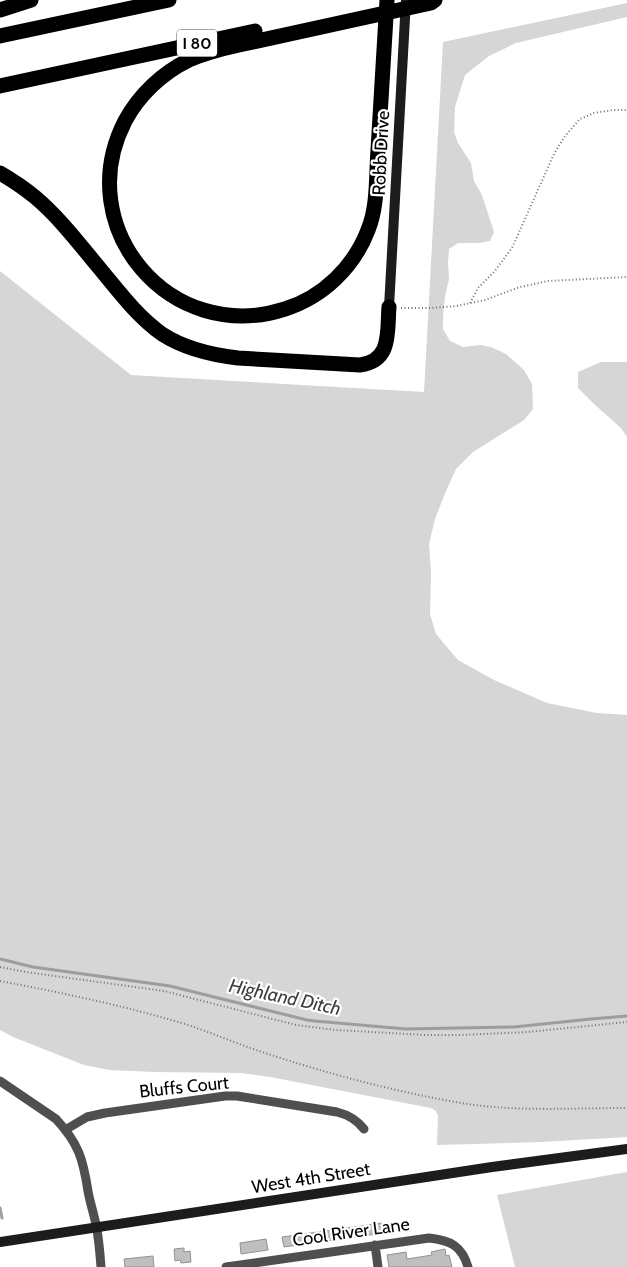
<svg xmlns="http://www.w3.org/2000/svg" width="627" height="1267" font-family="Cabin,sans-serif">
	<rect width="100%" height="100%" fill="#fff"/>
	<path fill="#d6d6d6" d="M627 3V17L516 43 489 56 465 75 455 107 454 132 458 143 471 163 474 181 482 195 494 232 490 241 480 243H458L449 249 448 263 449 279 445 296 443 316V329L450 341 463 347 480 345 491 347 506 354 524 370 532 384 533 409 524 420 473 452 456 469 446 491 435 519 429 544 431 573 430 614 436 634 458 660 494 680 547 703 597 713 627 715V1137L541 1142 437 1145 438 1116 436 1111 431 1108 270 1077 241 1073 154 1072 109 1070 84 1065 13 1037 0 1030V271L131 375 424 392 443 42Z
		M601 362H627V437L621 428 594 404 578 388V372Z
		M627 1172V1267H515L497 1195Z"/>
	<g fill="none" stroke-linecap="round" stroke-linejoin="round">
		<path stroke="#9d9d9d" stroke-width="3" d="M0 959 33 967 170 986 307 1020 315 1021 406 1029 514 1027 591 1019 627 1016
			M0 1208 2 1218"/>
	</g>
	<path fill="#bfbfbf" stroke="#939393" d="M382 1223 384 1233 284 1247 282 1237Z
		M266 1239 268 1250 241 1254 240 1243Z
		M184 1248V1252L190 1251 191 1262 181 1263 180 1260 175 1261 174 1249Z
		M445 1249 446 1256 449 1255 452 1267H389L387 1255 406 1252 407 1259 432 1255 431 1252Z
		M153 1256 154 1267H125L124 1259Z"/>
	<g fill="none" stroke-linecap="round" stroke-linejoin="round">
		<path stroke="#717171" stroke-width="2" stroke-dasharray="1 2.5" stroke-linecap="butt" d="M470 303 478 288 494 272 512 248 554 154 565 136 580 119 594 113 613 110H627
			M401 308H429L457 306 485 300 520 287 548 281 627 277
			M0 967 26 972 164 991 296 1025 336 1030 426 1035H460L528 1032 627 1022
			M0 981C63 993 126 1006 188 1025 212 1033 235 1043 259 1051 325 1073 392 1091 461 1103 514 1112 573 1108 627 1108"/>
		<path stroke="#4f4f4f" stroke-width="9" d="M0 1081 56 1119C79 1144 83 1159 88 1191 90 1203 94 1214 96 1225 99 1239 100 1253 101 1267
			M65 1130 87 1117 105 1113 225 1096H237L337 1112C349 1115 357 1120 364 1129
			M375 1245 378 1267
			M226 1267 429 1238C450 1240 462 1246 468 1267"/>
		<path stroke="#1c1c1c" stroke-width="10" d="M389 307 406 0
			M0 1242 492 1167 627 1149"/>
		<path stroke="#000" stroke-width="15" d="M387 0C384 50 381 100 378 150 376 176 378 206 368 230 354 267 323 297 285 309 171 346 70 228 125 121 139 95 162 73 189 60 205 53 221 49 239 45L431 3 435 0
			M0 10 31 0
			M0 36 169 0
			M0 86 255 31
			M0 173C12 180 24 188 35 197 60 218 80 245 101 270 120 293 138 317 162 334 185 349 212 355 238 358L360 365C392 361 387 332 389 307"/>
	</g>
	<g text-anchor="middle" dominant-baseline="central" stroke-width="4.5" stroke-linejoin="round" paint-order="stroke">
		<rect fill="#fff" stroke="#4c4c4c" stroke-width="1" x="177" y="29.5" width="40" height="27" rx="4"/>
		<g font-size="16" font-weight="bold" fill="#000">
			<text x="197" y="43">I 80</text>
		</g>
		<g font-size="18" fill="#000" stroke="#fff">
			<text transform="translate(381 153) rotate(-87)">Robb Drive</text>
			<text transform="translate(184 1087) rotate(-6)">Bluffs Court</text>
			<text transform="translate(311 1178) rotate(-9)">West 4th Street</text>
			<text transform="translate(351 1232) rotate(-8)">Cool River Lane</text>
		</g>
		<g font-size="19" font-style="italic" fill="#3e3e3e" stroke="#fff">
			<text transform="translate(285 997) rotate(12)">Highland Ditch</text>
		</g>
	</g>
</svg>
